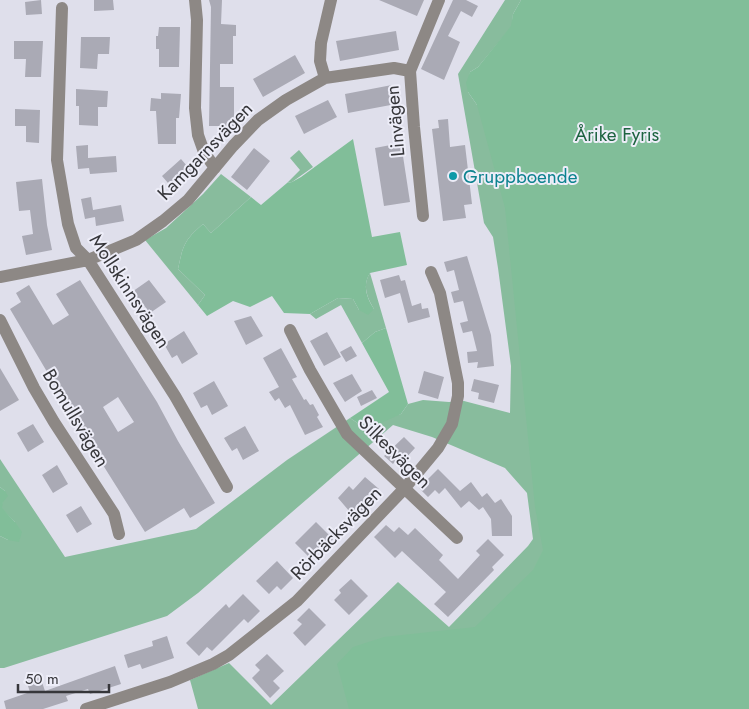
<svg xmlns="http://www.w3.org/2000/svg" width="749" height="709" font-family="Jost,sans-serif">
	<rect width="100%" height="100%" fill="#dfdfeb"/>
	<path fill="#88bc9d" d="M505 0H521L513 14 512 26 478 67 470 72 468 92 477 105 749 0V709H198L190 680 229 663 271 705 398 582 449 627 528 546 533 539 527 493 505 468 432 437 393 425 198 593 167 616 4 668H0V536L8 540 15 522 1 508 5 491 0 487V459L65 557 196 529 287 460 350 418 359 424 401 414 408 404 423 400 449 402 464 401 510 413 511 366 498 268 493 237 484 223 458 74Z
		M299 150 313 167 292 182 287 183 300 170 290 158Z
		M221 174 251 197 211 233 203 224C184 240 183 246 178 269L205 295 198 305 145 240 166 228 203 194Z
		M370 273 386 328 375 332 362 343 341 305 316 319 310 314 338 298 353 299 359 310 374 309C367 298 362 285 370 273Z"/>
	<path fill="#81be99" d="M521 0H749V709H349L337 664 353 647 384 637 475 627 533 570 543 550 535 507 505 208 477 105 468 92 466 83 470 72 478 67 511 26 513 14Z
		M353 139 372 237 400 232 407 265 370 273C362 286 367 298 374 309L368 315 359 310 353 299 338 298 310 314 284 313 272 296 250 307 233 301 207 316 198 305 205 295 178 269C183 246 184 240 203 224L211 233 251 197 261 205 287 183 292 182 301 177Z
		M386 328 408 404 401 414 379 424H359L350 418 389 392 362 343 375 332Z
		M0 487 5 491 8 496 3 502 2 508 15 522 22 532 19 542 8 540 0 536Z"/>
	<path fill="#aaaab5" fill-rule="evenodd" d="M41 0 42 14 26 15 25 2Z
		M94 0H113L114 10 94 11Z
		M209 0H222L221 24 236 25V36H233V64H220V87H234V126H209L211 7Z
		M379 0H424L417 16Z
		M453 0H466L478 6 472 17 461 11 448 36 460 42 444 80 421 69Z
		M159 27H180L179 67H159V49H156V36H158Z
		M396 31 399 50 340 61 336 41Z
		M81 37H110L109 54H98L97 69 80 68Z
		M14 41H43L41 77H25L26 59H14Z
		M295 55 305 73 263 97 253 79Z
		M392 85 396 104 348 113 345 94Z
		M76 89 108 91 107 107H98V126L79 125V106H76Z
		M161 93 181 94 179 118H176V144H158L156 111H150L151 98 161 99Z
		M328 100 337 117 304 134 295 116Z
		M15 109 40 110 39 143 26 142V126H15Z
		M448 119 450 147 465 145 472 204 464 205 466 218 443 221 432 129 439 128 438 120Z
		M401 143 410 202 384 206 375 148Z
		M88 145V158L116 156 117 172 90 174 89 168 78 169 76 146Z
		M254 148 270 161 247 190 231 177Z
		M181 159 193 173 174 190 162 176Z
		M42 179 47 225 52 250 26 255 22 236 33 234 30 210 19 211 16 182Z
		M91 197 93 210 121 205 124 221 96 226 95 217 85 219 81 199Z
		M467 256 491 335 494 366 477 368 478 362 468 363 467 352 477 351 472 331 463 333 460 323 468 321 463 301 454 303 451 292 459 290 454 270 447 272 444 262Z
		M399 275 401 281 405 280 412 306 421 303 422 309 428 308 430 317 408 323 400 293 385 298 380 280Z
		M80 280 157 402 178 441 215 503 190 518 184 508 145 532 86 438 10 309 21 302 16 293 29 285 53 325 69 315 56 294ZM118 397 134 422 118 432 103 407Z
		M149 280 166 302 150 313 143 304 139 307 129 294Z
		M251 316 263 336 246 345 234 321Z
		M184 331 198 354 182 364 177 355 172 358 164 344Z
		M327 332 341 357 324 366 310 341Z
		M351 346 357 356 346 362 340 352Z
		M281 348 297 377 292 379 304 400 306 399 310 405 313 404 319 415 317 417 323 427 305 435 290 405 285 408 279 398 275 401 269 392 279 387 263 358Z
		M0 368 19 400 0 411Z
		M424 371 444 377 438 399 418 393Z
		M352 374 362 391 345 402 333 383Z
		M474 379 499 385 494 403 478 399 479 393 471 391Z
		M214 381 228 406 212 415 207 405 201 408 193 393Z
		M372 390 377 398 361 406 357 397Z
		M33 424 44 442 28 452 17 433Z
		M245 426 259 451 243 460 237 448 232 451 224 438Z
		M404 437 415 448 404 460 399 456 393 464 384 456Z
		M57 465 68 484 53 493 42 475Z
		M438 469 460 491 471 482 482 497 487 493 495 503 501 499 512 516V536H492L491 519 483 507 479 510 469 501 461 508 445 488 439 494 435 490 428 497 419 488Z
		M365 477 379 489 369 499 373 502 356 519 338 498 349 486 353 490Z
		M81 506 92 524 77 533 66 515Z
		M316 522 333 539 321 552 317 547 308 556 295 543Z
		M386 525 394 532 399 527 408 535 415 528 443 555 439 560 458 579 480 555 476 551 488 539 504 555 492 567 494 570 448 617 434 604 446 592 402 551 395 558 374 537Z
		M277 561 293 578 281 590 277 586 269 594 256 581Z
		M351 579 368 596 349 615 334 600 341 593 339 590Z
		M243 594 260 611 248 623 244 619 212 651 207 647 199 656 186 643 226 604 229 608Z
		M309 608 326 625 305 646 293 633 302 624 297 620Z
		M167 636 174 658 142 669 140 664 128 668 124 655 153 646 152 641Z
		M267 654 284 671 273 681 280 688 270 698 252 678 260 670 255 665Z
		M115 666 121 684 90 694 88 689 66 696 68 701 43 709H6L4 701 30 692 26 680 40 676 45 691Z"/>
	<g fill="none" stroke-linecap="round" stroke-linejoin="round">
		<path stroke="#8d8885" stroke-width="12" d="M195 0 197 20 195 108 198 135 204 152 215 168
			M62 8 57 160 68 224 76 248 88 260 175 396 227 487
			M325 78 320 61 321 43 331 0
			M423 216 414 127 410 71 439 0
			M0 277 88 260 136 240 163 221 188 200 233 146 258 120 286 100 325 78 394 68 410 71
			M0 320 34 388 54 422 114 514 119 534
			M290 330 310 370 347 434 457 538
			M86 709 170 682 213 664 229 655 297 601 404 489 438 448 452 424 458 396V383L440 293 431 272"/>
	</g>
	<circle fill="#0f9aa8" stroke="#ededf8" stroke-width="2" cx="453" cy="176" r="5"/>
	<g text-anchor="middle" dominant-baseline="central" stroke-width="4" stroke-linejoin="round" paint-order="stroke">
		<g font-size="19" fill="#36363a" stroke="#ededf8">
			<text transform="translate(395 121) rotate(-95)">Linvägen</text>
			<text transform="translate(205 151) rotate(-46)">Kamgarnsvägen</text>
			<text transform="translate(130 291) rotate(57)">Mollskinnsvägen</text>
			<text transform="translate(76 418) rotate(59)">Bomullsvägen</text>
			<text transform="translate(395 452) rotate(45)">Silkesvägen</text>
			<text transform="translate(336 533) rotate(-46)">Rörbäcksvägen</text>
		</g>
		<g font-size="19" fill="#1d6340" stroke="#ededf8">
			<text x="617" y="134">Årike Fyris</text>
		</g>
		<g font-size="19" fill="#0d838f" stroke="#ededf8" text-anchor="start">
			<text x="463" y="176">Gruppboende</text>
		</g>
	</g>
	<path d="M18 684v8h91v-8" fill="none" stroke="#36363a" stroke-width="2.5"/>
	<text x="25" y="684" font-size="15" fill="#36363a" stroke="#ededf8" stroke-width="4" paint-order="stroke">50 m</text>
</svg>
